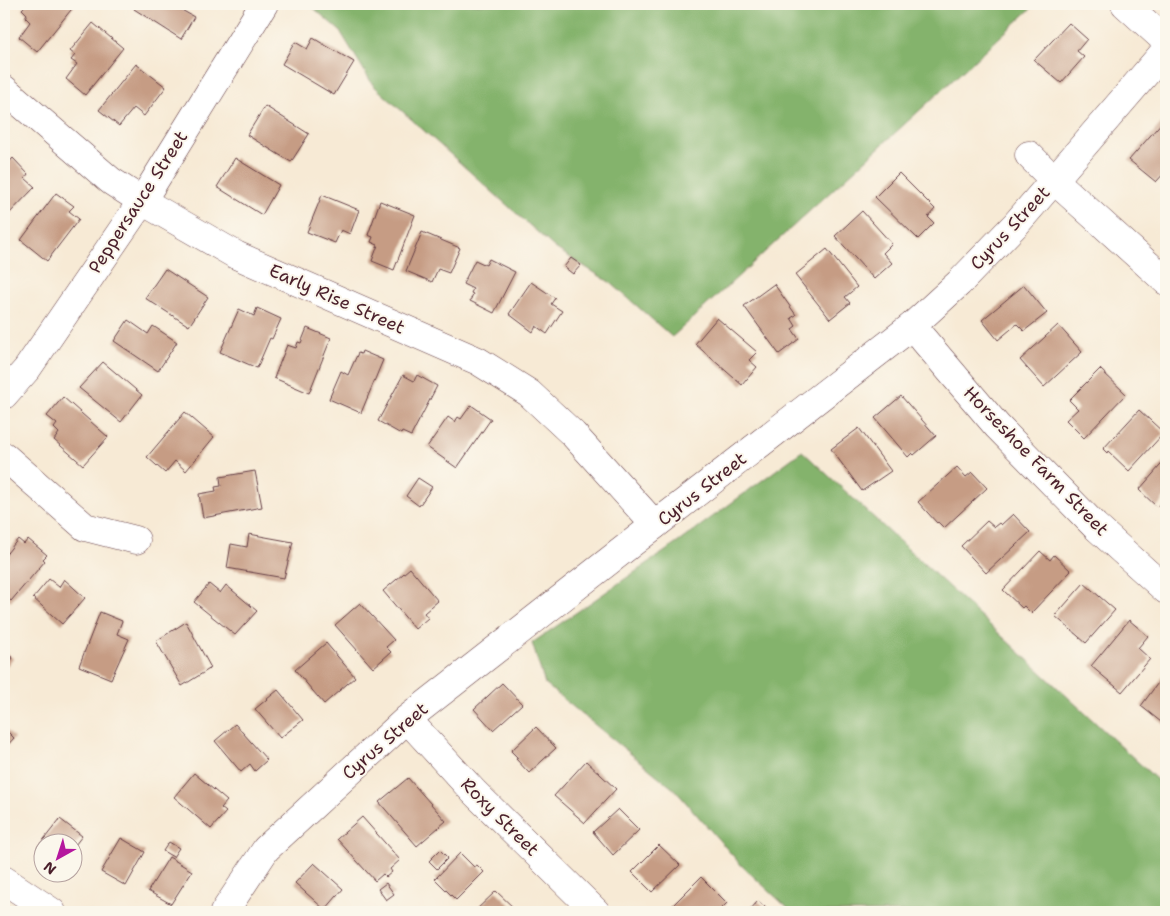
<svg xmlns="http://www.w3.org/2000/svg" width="1170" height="916" font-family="'Shantell Sans',sans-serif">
	<rect width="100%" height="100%" fill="#fbf7ec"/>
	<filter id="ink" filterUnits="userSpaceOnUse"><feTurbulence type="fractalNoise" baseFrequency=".02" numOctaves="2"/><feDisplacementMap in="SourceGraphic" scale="10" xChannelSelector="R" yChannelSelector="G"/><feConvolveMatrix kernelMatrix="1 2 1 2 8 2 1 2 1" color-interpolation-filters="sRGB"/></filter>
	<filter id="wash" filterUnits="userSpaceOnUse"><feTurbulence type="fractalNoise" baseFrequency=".0096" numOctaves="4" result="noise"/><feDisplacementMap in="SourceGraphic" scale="20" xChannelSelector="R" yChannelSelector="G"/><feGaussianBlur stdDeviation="1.12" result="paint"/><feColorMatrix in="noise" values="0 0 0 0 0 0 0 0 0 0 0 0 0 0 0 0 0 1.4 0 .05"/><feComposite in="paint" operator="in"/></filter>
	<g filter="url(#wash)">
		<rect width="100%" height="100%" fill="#f7ead5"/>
		<path fill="#84b36c" stroke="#67694c" d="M309 4H1036L672 337 611 283 555 248 373 85 340 31Z
			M802 451 1166 788V912H792L741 865 675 790 545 684 532 643 677 543Z"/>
		<g id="blocks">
			<path fill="#c69c84" d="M27 4H73L75 5 37 52 19 37 30 22 25 17 27 14 22 9Z
				M137 4H180L178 8 194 17 181 39 134 9Z
				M93 23 123 48 85 95 66 79 77 64 71 60 75 55 70 51Z
				M1069 23 1087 39 1077 51 1084 57 1061 83 1034 60Z
				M313 38 354 62 334 95 282 64 295 42 307 49Z
				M136 64 166 87 144 116 134 108 119 126 99 110Z
				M265 106 309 134 291 162 247 135Z
				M1164 120 1166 122V171L1156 182 1129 160Z
				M13 158 28 174 25 178 35 187 4 219V168Z
				M235 158 279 185 262 215 217 187Z
				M899 173 935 209 928 217 934 223 918 239 875 197Z
				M56 193 74 206 69 211 79 219 47 261 21 240Z
				M322 195 359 210 350 234 341 230 335 243 307 232Z
				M380 201 415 215 394 270 372 261 378 245 371 242 373 237 368 235Z
				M862 211 892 244 883 253 892 263 874 279 835 236Z
				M422 232 460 248 449 273 438 269 432 282 406 271Z
				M827 249 857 287 845 297 850 303 830 319 795 275Z
				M571 258 581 265 573 274 564 267Z
				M489 259 515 272 494 313 470 301 473 294 471 293 473 289 463 284 475 260 486 265Z
				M165 269 208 297 189 326 145 298Z
				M531 282 555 298 551 304 562 311 547 334 536 326 533 332 509 314Z
				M774 284 796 315 791 318 796 326 792 329 799 339 779 354 744 306Z
				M1024 285 1047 313 1024 331 1017 324 998 340 982 320Z
				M257 308 281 319 272 339 270 338 257 368 220 352 239 309 254 316Z
				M717 318 757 352 749 360 757 367 742 385 695 344Z
				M128 320 148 334 153 326 177 342 158 371 114 341Z
				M1058 325 1082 352 1044 387 1020 360Z
				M307 328 331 338 309 393 274 378 287 345 296 348 298 342 301 343Z
				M362 351 383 360 361 413 329 399 341 371 348 375 358 353 361 354Z
				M103 362 142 395 121 422 79 388Z
				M1100 369 1126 394 1084 438 1066 420 1078 409 1069 400Z
				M403 375 414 381 417 375 437 386 411 436 402 432 401 434 378 421Z
				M901 396 936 436 914 455 912 453 908 457 875 418Z
				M63 397 108 437 83 465 54 440 59 433 54 428 57 424 47 416Z
				M471 405 491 419 457 468 427 447 448 417 455 422 458 417 461 419Z
				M1139 410 1164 433 1129 471 1108 451 1107 453 1103 449Z
				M185 412 214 437 186 471 175 461 165 473 147 457Z
				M859 428 891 471 862 491 831 449Z
				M1166 459V496L1157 507 1139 490Z
				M957 467 966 477 972 472 987 488 944 528 938 522 937 523 918 502Z
				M255 471 262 507 203 518 199 494 216 491 215 487 221 486 220 477Z
				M418 478 432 487 419 506 406 496Z
				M1013 514 1030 532 986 573 961 546 987 521 994 527 999 523 1001 525Z
				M249 534 293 542 284 578 227 568 231 544 247 547Z
				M18 539 24 544 28 539 47 555 43 559 45 561 11 601 4 595V557Z
				M1040 551 1050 560 1054 555 1071 571 1031 613 1024 606 1022 608 1003 590Z
				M410 568 438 601 424 613 428 618 415 629 383 591Z
				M49 579 59 587 64 579 85 598 62 624 33 598Z
				M1084 583 1115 610 1086 643 1055 616Z
				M209 584 220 593 226 585 257 611 235 635 194 602Z
				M360 603 394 640 386 647 391 652 373 668 335 625Z
				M100 612 122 621 117 634 129 639 111 679 79 666Z
				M1129 620 1148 636 1138 648 1150 659 1122 692 1091 666Z
				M186 622 211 668 182 686 156 641Z
				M326 643 355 677 324 704 295 670Z
				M5 652 13 658 5 668 4 667Z
				M1166 672V726L1141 706Z
				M502 683 522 704 493 730 474 709Z
				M278 690 303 720 280 738 255 709Z
				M235 724 267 760 255 771 250 764 241 772 215 741Z
				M536 727 556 748 529 773 516 759 518 758 511 751Z
				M4 728 14 738 4 749Z
				M586 761 616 789 585 823 554 796Z
				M194 773 227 801 221 808 226 812 211 829 174 797Z
				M408 778 446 821 417 846 379 802Z
				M618 809 639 830 613 855 593 832Z
				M362 817 400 860 390 869 392 872 386 877 383 874 375 881 337 839Z
				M60 819 82 836 72 849V844H42V853L37 848Z
				M121 838 145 852 126 886 101 872Z
				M169 842 179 848 173 857 163 851Z
				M659 845 680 865 652 892 632 872Z
				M440 850 448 858 437 869 429 861Z
				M460 853 474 867 477 865 484 872 456 900 435 879Z
				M169 857 192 871 171 904 148 891Z
				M314 863 343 889 325 910 295 883Z
				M701 877 727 903 718 912H666Z
				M386 883 394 894 386 900 378 889Z
				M496 891 516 910 514 912H474Z
				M758 901 771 912H748Z"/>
		</g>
	</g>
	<g filter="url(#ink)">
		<use href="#blocks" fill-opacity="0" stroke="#643d44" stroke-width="1"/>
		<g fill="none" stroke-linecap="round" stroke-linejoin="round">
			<g stroke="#643d44" stroke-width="29">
				<path id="minor" d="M1125 4 1166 41
					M1029 155 1054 180 1166 50
					M912 326 997 426 1095 526 1166 590
					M4 395 27 369 142 201 264 4
					M4 456 85 527 136 540
					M407 719 473 791 596 912
					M4 880 52 912
					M224 912 266 849 407 719 655 525"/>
			</g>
			<g stroke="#643d44" stroke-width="29">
				<path id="tertiary" d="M4 89 111 181 142 201 236 255 478 361 529 393 573 434 655 525 912 326 959 283 1016 224 1054 180 1166 281"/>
			</g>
			<use href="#minor" stroke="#fff" stroke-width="28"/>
			<use href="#tertiary" stroke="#fff" stroke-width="28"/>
		</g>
	</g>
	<g text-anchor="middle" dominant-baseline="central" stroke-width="4" stroke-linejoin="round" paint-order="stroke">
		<g font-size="18" fill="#4a1f2b" stroke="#fbf7ec">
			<text transform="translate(138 202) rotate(-57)">Peppersauce Street</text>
			<text transform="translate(1010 228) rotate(-47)">Cyrus Street</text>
			<text transform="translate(337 299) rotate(24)">Early Rise Street</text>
			<text transform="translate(1036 461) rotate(46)">Horseshoe Farm Street</text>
			<text transform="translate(702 489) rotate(-38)">Cyrus Street</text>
			<text transform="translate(385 741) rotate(-41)">Cyrus Street</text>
			<text transform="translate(500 817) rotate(45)">Roxy Street</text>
		</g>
	</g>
	<rect width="1170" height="916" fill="none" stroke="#fbf7ec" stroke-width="20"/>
	<g transform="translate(58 858) rotate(219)"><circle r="24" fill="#fbf7ec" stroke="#b4a19f"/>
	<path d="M0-4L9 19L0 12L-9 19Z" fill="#b5179e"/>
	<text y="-8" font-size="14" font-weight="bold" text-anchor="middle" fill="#4a1f2b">N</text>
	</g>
</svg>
